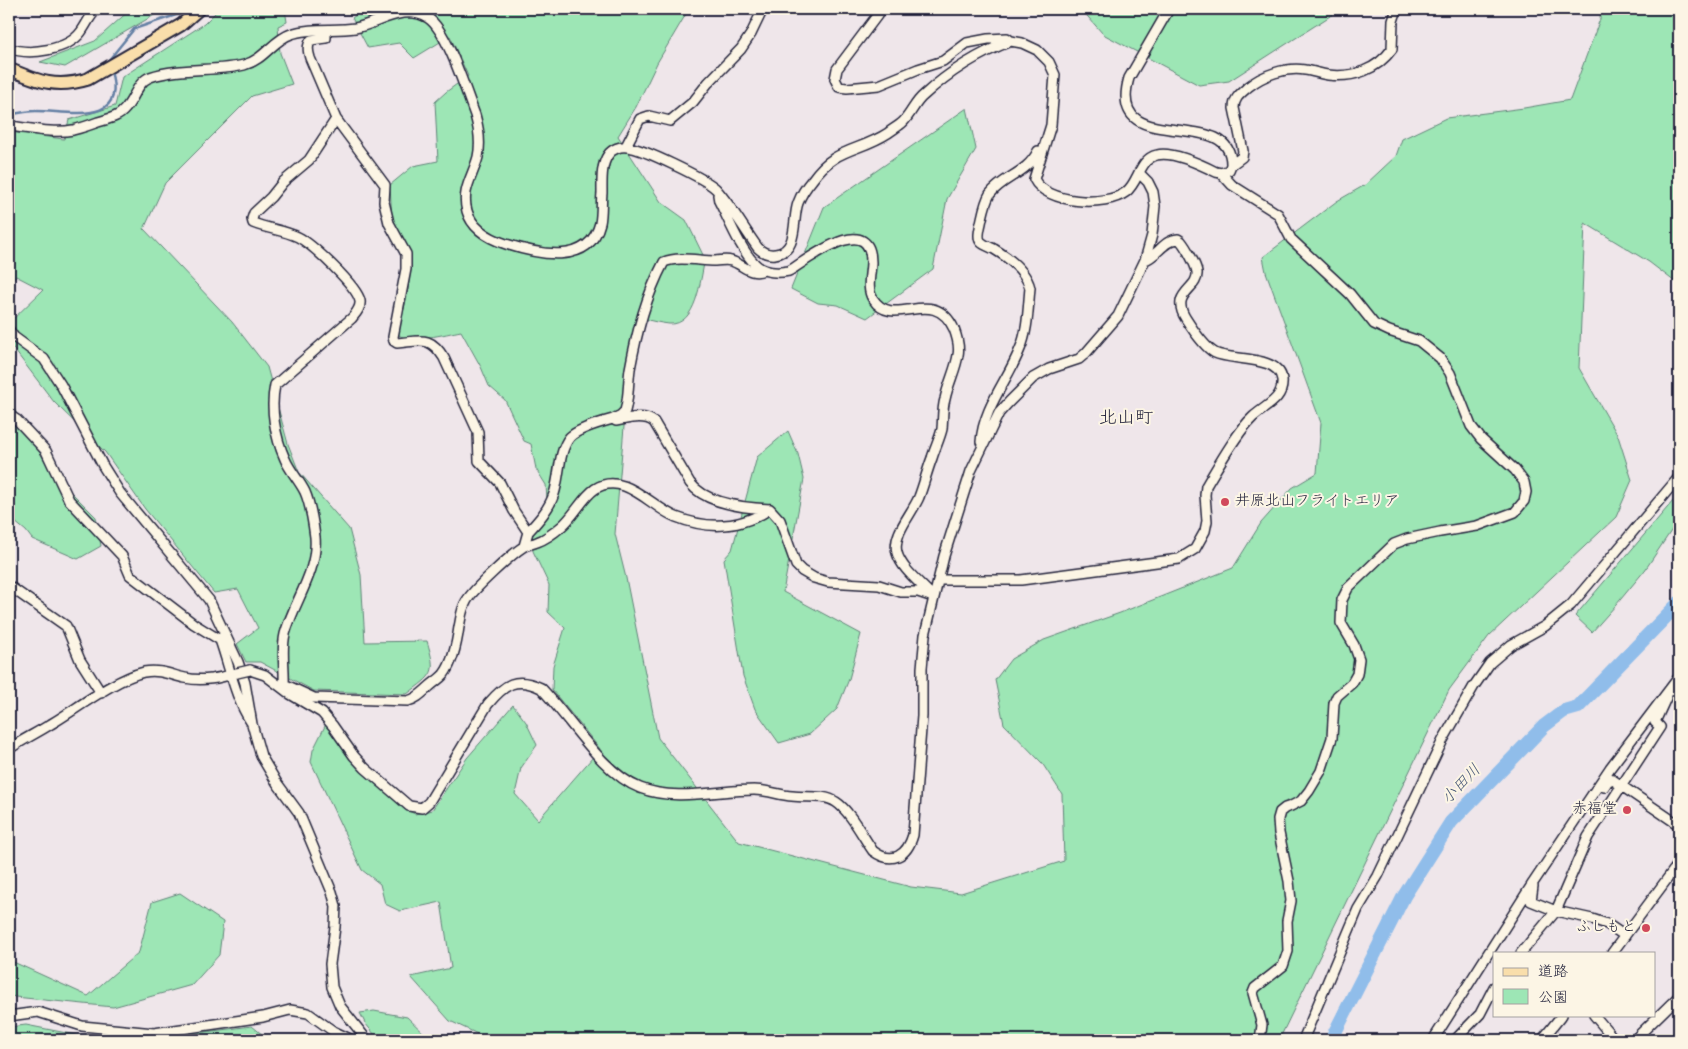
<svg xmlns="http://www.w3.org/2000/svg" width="1688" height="1049" font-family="Dekko,'Klee One',sans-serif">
	<rect width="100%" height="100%" fill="#efe6ea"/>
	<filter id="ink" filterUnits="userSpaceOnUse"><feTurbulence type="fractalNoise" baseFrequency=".02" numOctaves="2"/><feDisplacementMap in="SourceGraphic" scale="10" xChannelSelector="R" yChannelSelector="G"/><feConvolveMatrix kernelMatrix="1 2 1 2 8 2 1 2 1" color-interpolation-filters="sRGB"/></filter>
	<g filter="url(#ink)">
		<path fill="#9de6b5" stroke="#608478" d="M131 9H168L156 14 65 67 40 62 95 41Z
			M219 9H285L287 22 278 26 280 53 292 84 252 96 165 183 144 229 232 322 267 367 288 444 299 472 349 529 361 575 365 642 427 641C437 674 434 674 407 694L314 691 260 662H246L237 644 258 628 238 589 214 593 145 509 105 452 54 402 9 343V323L43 290 16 276 9 281V132L64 139 69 120 115 106 122 77 204 24Z
			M364 9H689L657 63 636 107 618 136 661 202 686 220 705 259C700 280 697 326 669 324 659 323 649 320 639 318L630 355 615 534 626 578 658 738 739 842 911 887 961 893 1064 861 1062 794 1042 763 1004 724 995 680 1011 659 1044 640 1120 613 1233 568 1261 523 1292 488 1317 473 1321 423 1266 272 1263 257 1337 201 1365 185 1396 156 1402 139 1446 118 1524 108 1570 100 1600 19 1601 9H1679V285L1649 262 1585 223 1579 368 1618 436 1632 480 1616 517 1489 636 1449 690 1279 1040H482L486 1038 450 1021 411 977 451 968 441 902 400 911 385 904 380 884 362 870 311 762 313 750 326 724 362 770 407 810 415 814 432 810 467 758 513 705 526 722 537 745 521 768 515 794 538 820 600 749 552 690 553 666 565 628 548 612 549 585 533 551 531 537 548 514 546 485 536 469 531 444 524 441 505 400 489 386 481 367 461 331C445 334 413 343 398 335L408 291 411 254 392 220 390 185 413 166 438 161 435 102 446 92 468 76 450 36 414 58 399 43 368 48 352 18Z
			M1081 9H1341L1229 81 1199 85 1103 34Z
			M967 108 976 149 947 199 933 269 867 318 838 305 818 303 791 289 824 207Z
			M14 409 52 473 96 517 101 546 78 559 32 539 26 531 9 517V410Z
			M788 431 798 454 804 479 783 592 861 634 849 679 837 709 810 734 779 743 755 709 743 676 724 559 732 550 757 457Z
			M1679 494V519L1645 570 1616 605 1592 632 1575 616Z
			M180 893 223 922 219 955 192 985 113 1007 15 997 9 995V960L88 996 139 952 152 902Z
			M374 1011 407 1017 431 1040H379L365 1023 360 1013Z
			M26 1025 97 1039 158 1038 252 1026 269 1040H9V1027Z"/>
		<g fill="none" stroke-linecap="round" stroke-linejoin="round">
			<path stroke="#647fa4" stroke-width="2.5" d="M109 63 108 61 134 29 179 14 189 9
				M9 115C18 113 27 111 36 111 70 111 127 127 111 71"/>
			<path stroke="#90bdea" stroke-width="14" d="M1331 1040 1404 896 1451 822 1544 726 1564 711 1578 707 1679 603"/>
			<g stroke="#22223b" stroke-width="12">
				<path id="minor" d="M882 9 837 69 835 79 839 87 847 88 879 85 918 69 943 61 967 43 988 39 1007 38 1011 41 1022 43 1037 50 1049 62 1055 75 1051 125 1034 179C1046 204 1106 207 1126 192 1139 182 1139 159 1157 155 1172 151 1202 165 1216 172L1221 173 1229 170 1231 165 1242 157 1243 151 1234 108C1234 98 1240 94 1248 87 1263 75 1285 67 1305 70 1313 71 1320 74 1328 75 1353 78 1377 70 1392 49L1393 21 1397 9
					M1169 9 1129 78C1105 162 1233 102 1231 165
					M326 30V38L311 40C307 46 308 51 310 58L336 119 385 185 384 202 389 223 406 254V269L393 337 394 341 397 343C421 341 430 335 444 358L478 432 479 461 500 483 514 511 528 532 524 546
					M9 48C29 56 68 50 81 32 87 24 90 15 97 9
					M9 126C29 128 53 134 73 130 81 128 90 125 98 122 108 119 119 117 125 109 134 100 137 82 150 77 180 67 214 72 244 65 264 60 273 40 291 34 310 27 335 31 355 28 378 24 404 3 428 18 447 30 466 92 475 115 479 129 481 143 478 157 473 176 461 190 467 211 472 229 488 238 506 244 537 254 589 267 600 223 602 214 601 202 602 193 602 181 601 165 608 155 612 149 620 146 627 147 642 148 706 179 716 189 732 207 744 229 758 248 763 253 768 255 775 254 799 252 792 219 798 203 801 195 806 187 812 180 835 147 859 152 888 133 893 129 899 126 903 122 911 114 915 102 924 95 949 72 980 53 1011 41
					M626 146 640 119 649 116 670 121 693 102 708 83 741 49 751 34 763 9
					M1221 173 1232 185 1278 214 1291 239 1350 294 1374 324 1389 331 1419 341 1440 358 1450 373 1471 426 1481 439 1515 470 1524 482 1526 492 1524 501 1515 512 1477 526 1440 532 1407 539 1394 544 1348 588 1342 600 1341 623 1354 645 1359 659 1357 674 1352 683 1337 696 1334 703 1332 738 1321 771 1309 791 1301 801 1291 806 1285 808 1280 812 1278 819 1279 833 1289 881 1291 901 1287 921 1288 951 1283 966 1255 988 1253 993 1262 1025 1260 1040
					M718 195 719 201C729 220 740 249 755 264 764 273 778 273 789 271 807 260 871 210 871 262 871 273 866 289 873 299 894 331 933 284 954 329 957 337 960 346 958 355 956 369 948 384 945 399 942 409 943 419 942 429 940 438 935 448 932 458 927 471 924 484 919 497 912 514 892 534 897 553 902 570 921 583 933 597
					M9 330 14 337 44 359 61 385 103 466 120 493 209 600 238 662 245 683 252 724 261 756 277 783 299 813 332 892 336 906 335 927 330 964 332 987 340 1006 367 1040
					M9 415 17 420 46 451 69 500 122 556 130 575 194 624 220 640
					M613 419 621 415 625 411C629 397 628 383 630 369 637 331 646 296 664 262 679 256 699 261 715 261 720 261 726 259 731 261 743 264 750 276 764 270
					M981 442C983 408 1008 380 1020 349 1028 331 1028 308 1030 288 1026 271 1009 258 994 249 990 247 984 245 981 242 977 238 980 228 981 223 983 214 985 202 990 194 1004 176 1027 174 1038 151
					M528 532C539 520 549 509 554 494 560 477 558 451 570 437 578 429 602 422 613 419L616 421C628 419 644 414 654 422L690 483C706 504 745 508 770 509
					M938 580H1021L1179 559 1195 549 1205 531 1207 521 1205 495 1206 486C1218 466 1237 432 1253 417 1265 406 1284 399 1282 380 1280 355 1231 361 1215 353 1204 347 1193 330 1186 319 1169 292 1199 290 1197 272 1196 265 1186 247 1181 241L1178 239C1164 240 1157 256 1145 260
					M9 586 66 626 80 660 101 693
					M222 637 220 640C230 668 235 698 251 722
					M250 670 265 675 290 694 322 713 333 726 354 756 365 768 409 806 422 808 429 802 488 704C505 684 516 676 541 688 570 718 602 773 640 788 676 802 717 790 754 790 767 790 779 795 792 796 806 798 824 794 836 802 850 811 863 837 873 851 892 865 907 856 913 835L922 716V668L925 635 944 556 971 471 999 413 1009 402 1033 378 1049 369 1079 359 1086 353 1118 316 1145 260 1152 235 1155 206 1153 192 1148 182 1140 174
					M284 684C285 667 281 651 285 634 294 601 318 572 315 537 313 521 311 506 305 492 299 480 290 471 285 459 275 437 270 408 275 385L352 318C356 313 361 308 360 301 357 286 312 244 298 237 284 230 268 229 253 223L252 219 254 213 271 197 283 182 309 160 336 119
					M283 685 284 684 314 698 408 701C417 699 423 692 430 686 434 682 440 679 444 674 453 662 457 642 459 627 461 619 461 610 466 602 471 591 512 554 523 547 527 544 533 544 537 542 546 539 555 532 562 526 574 516 583 497 595 489 624 470 652 508 676 517 709 530 741 528 770 509L780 520 796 565 802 571 814 578 828 582 879 585 901 592H918L933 597
					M9 749C22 740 37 733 51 724 78 708 115 679 144 672 160 669 171 675 185 678 203 682 220 678 237 673
					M1604 787 1610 778 1679 825
					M1533 886 1531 901 1556 911 1592 919 1607 924 1625 936
					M1521 953 1556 911 1588 837 1660 727 1655 722 1666 698
					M1612 953 1679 863
					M1594 1015 1615 1040
					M9 1016 38 1012 82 1026 154 1033 263 1017 290 1010 308 1013 333 1031 352 1040
					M1303 1040 1358 909 1378 876 1443 740 1474 686 1490 663 1511 645 1545 626 1571 605 1679 477
					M1433 1040 1533 883 1610 768 1679 677
					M1455 1040 1480 1014 1494 987
					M1542 1040 1562 1015
					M1634 1040 1679 996"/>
			</g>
			<g stroke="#22223b" stroke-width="15">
				<path id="major" d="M9 69C38 81 56 89 88 79L181 25 199 9"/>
			</g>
			<use href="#minor" stroke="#fcf5e5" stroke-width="9"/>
			<use href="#major" stroke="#f9deab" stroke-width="11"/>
			<g stroke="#22223b" stroke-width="12" stroke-linecap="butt">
				<path id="minor-bridge" d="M237 673 250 670"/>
			</g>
			<use href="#minor-bridge" stroke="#fcf5e5" stroke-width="9"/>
		</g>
	</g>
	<g fill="#d1495b" stroke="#fcf5e5" stroke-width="2">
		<circle cx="1225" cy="502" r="5"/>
		<circle cx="1627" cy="810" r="5"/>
		<circle cx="1646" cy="928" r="5"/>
	</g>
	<g text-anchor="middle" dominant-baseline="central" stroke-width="4" stroke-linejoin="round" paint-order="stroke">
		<g font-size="15" fill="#22223b" stroke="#fcf5e5" text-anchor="end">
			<text x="1235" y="502" text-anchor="start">井原北山フライトエリア</text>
			<text x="1617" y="810">赤福堂</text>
			<text x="1636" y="928">ふしもと</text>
		</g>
		<g font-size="16" font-style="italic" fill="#485878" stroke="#fcf5e5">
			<text transform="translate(1462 785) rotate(-46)">小田川</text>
		</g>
		<g font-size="18" fill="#22223b" stroke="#fcf5e5">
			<text x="1126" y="419">北山町</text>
		</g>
	</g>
	<rect width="1688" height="1049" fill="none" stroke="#fcf5e5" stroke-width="30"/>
	<rect x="15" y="15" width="1658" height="1019" fill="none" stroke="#22223b" stroke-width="2" filter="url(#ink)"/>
	<rect x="1493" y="952" width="162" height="65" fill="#fcf5e5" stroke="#a5a1a1"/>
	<rect x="1503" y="968" width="25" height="8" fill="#f9deab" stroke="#a5a1a1"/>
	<text x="1538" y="976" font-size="15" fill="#22223b">道路</text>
	<rect x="1503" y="989" width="25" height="15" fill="#9de6b5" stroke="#a5a1a1"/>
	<text x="1538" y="1002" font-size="15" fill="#22223b">公園</text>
</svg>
